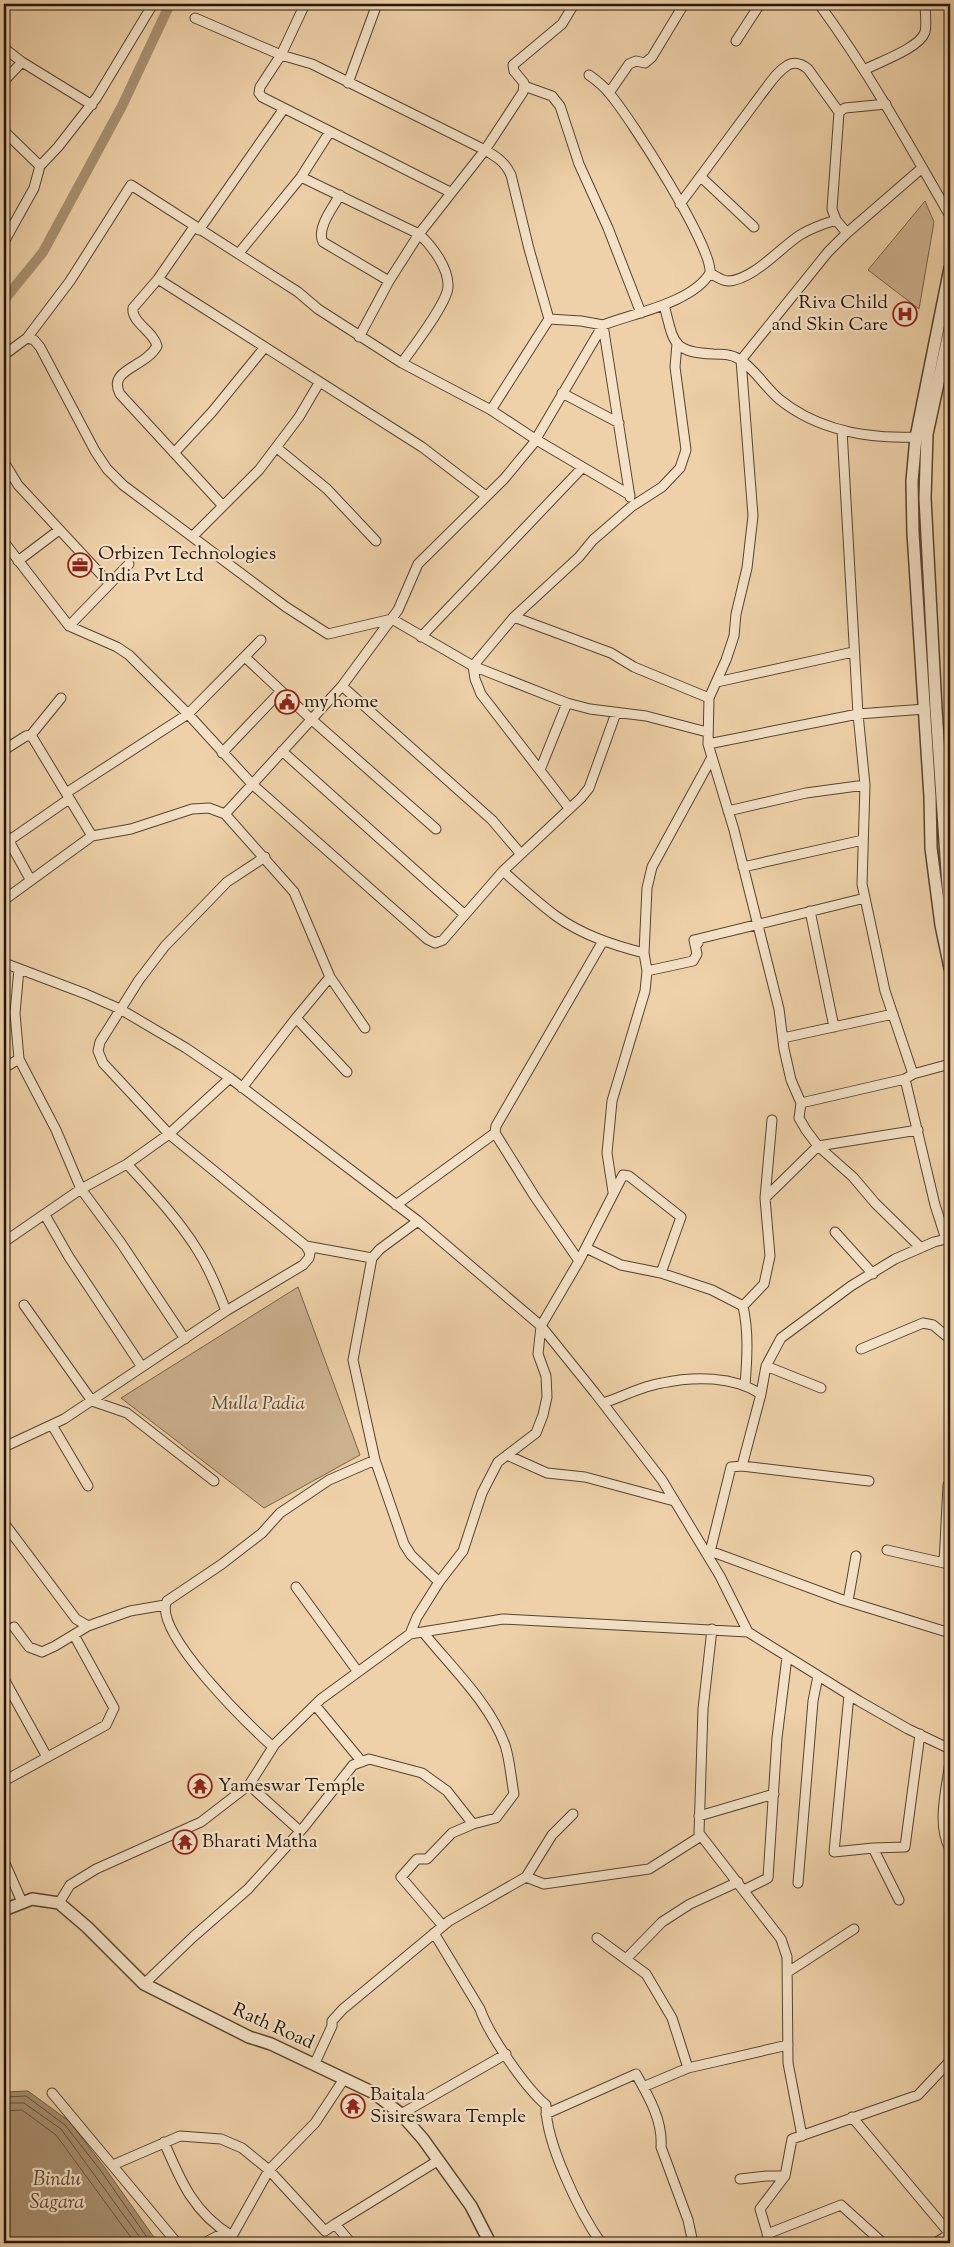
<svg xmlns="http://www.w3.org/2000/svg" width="954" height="2247" font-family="'Sorts Mill Goudy',serif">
	<rect width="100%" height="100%" fill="#eed1a9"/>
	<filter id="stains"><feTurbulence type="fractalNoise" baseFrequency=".004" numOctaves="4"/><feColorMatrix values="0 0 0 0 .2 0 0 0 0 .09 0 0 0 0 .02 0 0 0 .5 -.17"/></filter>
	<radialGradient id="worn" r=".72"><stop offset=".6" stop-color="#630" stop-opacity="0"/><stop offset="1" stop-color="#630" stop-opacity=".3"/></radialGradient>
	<path fill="#ccb18e" stroke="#78634b" d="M925 201 934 222 919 309 868 270Z
		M298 1287 360 1455 264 1508 121 1398Z"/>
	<path fill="#a99172" stroke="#745f48" d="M28 2091 69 2121 105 2168 158 2243H4V2092Z"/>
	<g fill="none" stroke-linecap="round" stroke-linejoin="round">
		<path stroke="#66533d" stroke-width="1" d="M4 2097 26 2096 65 2125 101 2171 151 2243
			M4 2103H24L61 2129 144 2243
			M4 2111 22 2110 56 2135 135 2243"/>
		<path stroke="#a99172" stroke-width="10" d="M4 300 43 252 122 106 170 4"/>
		<g stroke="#564430" stroke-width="11">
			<path id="minor" d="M305 4 281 55 260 87 259 93 262 97 450 192
				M819 4C868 71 909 144 950 216
				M195 18 281 55 312 64 485 150C497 157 505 162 511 175L529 249 549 319 491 410
				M736 41 760 4
				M4 48 22 62 92 105
				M864 70C879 62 920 48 925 32 927 24 925 12 925 4
				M4 81 22 62
				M348 83 377 4
				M524 86 552 96 560 106 579 164 608 228 641 313
				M609 93 629 64 636 61 645 63 652 57 684 4
				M4 131 40 166
				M301 177 419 234C432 246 449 268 448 287 447 304 412 348 402 363
				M701 177 754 227
				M340 195C333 207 316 229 323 242L389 281
				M680 204C707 168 733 132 760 96 768 86 776 72 788 65 796 61 802 64 808 69L839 112
				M194 227 158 279 133 308C131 322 154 332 157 346 145 368 107 369 120 394L223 506
				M199 230 283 110
				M847 233 836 220 832 209 839 112 845 108 886 104
				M4 242 34 188 40 166 58 147 97 97 153 4
				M239 253 301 177 329 133
				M710 273C715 276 722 281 728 281 753 280 780 248 800 235 811 228 823 224 836 220
				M158 279 422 447 486 496
				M664 305C674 342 671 352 713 354 722 354 731 354 739 359 754 368 765 387 779 399 817 430 868 439 916 437
				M549 319 581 321 603 325 630 497
				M359 337 389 281 419 234 485 150 523 92 524 83 514 71 513 65 562 24 574 4
				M27 338 70 281 131 185 298 292 318 309 402 363 491 410 535 439 630 495
				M4 355 27 338 34 340 40 347 95 451 107 469 123 485 286 607 328 634 392 619 473 666 567 703 590 709 646 716 707 732
				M562 393 619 423
				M277 448 327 489 376 541
				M174 453 212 412 265 347
				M4 462 18 485 110 584
				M193 536 259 470 299 417 319 383
				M4 542 69 626 117 647 129 655 188 714 252 784 427 939 435 943 443 940 503 871 581 798 589 788 616 713
				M18 561 59 530
				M514 617 611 653 634 667 709 698
				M69 626 129 564
				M421 637 582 468
				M245 657 311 719 436 829
				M717 682 853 652
				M342 686 492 820 520 853
				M31 735 61 698
				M708 744 858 714 842 430
				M4 750 26 736 31 735 92 836
				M282 751 464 914
				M222 753 281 691
				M540 770 567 703
				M66 793 188 714 261 640
				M569 808 481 694 475 679 473 666 514 617 579 557 593 540 631 507 662 487 680 468 686 450 675 367 677 344
				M728 811 806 793 865 785
				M225 814 342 686 398 610 418 564 504 479 533 444 603 325C634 313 692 303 710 273 713 247 630 117 609 93 604 86 596 80 589 75
				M4 832 30 879
				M4 844 69 799
				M743 867 863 840
				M503 871C520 886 537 902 556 916 582 935 613 945 644 953
				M4 900 92 836 131 829 192 809 209 808 225 814 294 892 330 977 365 1028
				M810 911 834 1027
				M694 940 865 898
				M4 963 86 994 120 1009 186 1048 230 1078 418 1221 541 1326 595 1393 662 1480 720 1576 748 1632 859 1701 908 1729 950 1749
				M19 969 15 1013 19 1059 56 1130 81 1189 121 1243 185 1339
				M647 971 693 961 697 954 694 940 698 943
				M296 1018 347 1072
				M783 1038 893 1014
				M4 1068 19 1059
				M913 1074 885 991 862 884 865 785 858 714 925 709
				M905 1079 935 1205 946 1239
				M242 1088 296 1018 330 977
				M801 1103 905 1079 913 1074 950 1064
				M127 1164C152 1191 179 1220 198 1251 210 1270 218 1290 226 1311
				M613 1192 607 1153 612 1101 645 991 647 971 644 953 647 888 652 867 711 759
				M765 1198 772 1120
				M396 1205 495 1133
				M45 1215 69 1257 142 1367
				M835 1232 873 1274
				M4 1242 81 1189 127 1164 169 1134 230 1078
				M306 1246 372 1258
				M921 1248 875 1203 853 1177 818 1146 806 1130 799 1118 801 1103 791 1080 784 1049 779 1009 734 830 708 744 709 698 726 660 734 636 736 614 747 568 753 516 741 360 828 252 847 233 922 168
				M579 1261 535 1197 495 1133 496 1126 603 941
				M661 1273 712 1290 743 1306
				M24 1305 92 1401 127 1413 214 1481
				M861 1349 923 1323 933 1325 950 1339
				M766 1366 781 1338 851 1286 895 1259 934 1242 950 1238
				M745 1386C747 1359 749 1333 743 1306L764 1284 770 1256 765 1198 818 1146 918 1130
				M761 1394 766 1366 821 1388
				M603 1403C622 1397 642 1386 662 1383 694 1376 733 1376 761 1394L742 1466
				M52 1425 88 1486
				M4 1447 64 1419 226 1311 303 1265 309 1258 310 1253 306 1246 169 1134 103 1063 98 1051 100 1042 139 980 165 946 227 882 265 857
				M507 1455 547 1473 585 1477 674 1501
				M375 1460 404 1544 411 1555 439 1582
				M948 1485 944 1563 950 1564
				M4 1523 76 1619 88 1626 130 1611 165 1605
				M887 1550 944 1563
				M710 1551 843 1600 950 1633
				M709 1556 731 1467 742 1466 869 1481
				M296 1587 358 1672
				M848 1601 856 1556
				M14 1627 29 1647 42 1652 55 1646 88 1626
				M712 1629 703 1709 699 1833 781 1939 787 1957 788 2063 802 2136
				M423 1632C451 1667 489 1702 505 1745 510 1760 511 1779 514 1794L496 1818 473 1824
				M410 1634 417 1617 439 1582 463 1551 482 1493 498 1462 536 1433 543 1415 547 1397 546 1376 538 1354 541 1326 579 1261 623 1175 629 1176 681 1217 661 1273 621 1265 586 1248
				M4 1679 47 1757
				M849 1695 834 1852 873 1848 899 1900
				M315 1705 362 1762
				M273 1747C251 1727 151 1631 167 1601L222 1564 262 1533 280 1513 329 1480 375 1460 353 1360 372 1258 380 1249 418 1221
				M950 1761C947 1788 936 1824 950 1849
				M4 1781 106 1725 114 1708 74 1635
				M249 1785 300 1831
				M699 1816 774 1794
				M873 1848 905 1847 920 1734
				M4 1861 22 1902
				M526 1877 552 1835 573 1814
				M798 1883 813 1701 818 1676
				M744 1890 768 1878 777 1738 787 1657
				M59 1903 70 1885 96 1869 201 1822 249 1785 275 1744 321 1699 410 1634 503 1619 748 1632
				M434 1933 480 2009C489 2035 525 2087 546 2105 545 2142 580 2213 601 2243
				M597 1938 646 1974 672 2018 688 2068
				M627 1958 662 1922 690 1904 738 1882
				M788 1972 854 1929
				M144 1984 193 1937 248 1889 304 1827 353 1765 369 1759 422 1773 447 1791 473 1824 452 1833 427 1859H417L401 1877 443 1926
				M314 2065 332 2026V2021L343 2009 449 1921 526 1877 544 1884 649 1869 701 1836
				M643 2087 688 2068 788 2045
				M52 2093 177 2243
				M401 2114 506 2054
				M546 2114 636 2074C649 2097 663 2121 661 2147L688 2220 693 2243
				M852 2117 950 2234 935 2243
				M164 2142C181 2182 194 2213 232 2236
				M113 2165 180 2136 221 2139 242 2148 269 2170 325 2231 335 2224
				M740 2179 766 2176H785
				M767 2234 841 2205 883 2243
				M204 2243 225 2232
				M234 2243 232 2236 269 2170 315 2123 344 2079
				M351 2243 335 2224 439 2160
				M770 2243 760 2209 785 2176 792 2139 918 2095 950 2061"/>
		</g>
		<g stroke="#564430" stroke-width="14">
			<path id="tertiary" d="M950 268 916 437 912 481 913 533 930 797 931 848 941 925 950 968
				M950 328 927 434 925 498 936 709 950 916
				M4 1910 32 1899 59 1903 87 1927 144 1984 249 2037 271 2044 374 2093 401 2114 423 2139 471 2206 490 2243"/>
		</g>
		<use href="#minor" stroke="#f4e1c7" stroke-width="9"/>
		<use href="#tertiary" stroke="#f4e1c7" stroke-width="11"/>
	</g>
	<defs>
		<g id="hospital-ring" transform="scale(1.25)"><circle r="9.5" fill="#f4e1c7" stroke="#8f2418" stroke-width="1.5"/><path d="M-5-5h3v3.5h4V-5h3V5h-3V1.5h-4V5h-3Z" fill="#8f2418"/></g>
		<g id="office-ring" transform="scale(1.25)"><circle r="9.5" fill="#f4e1c7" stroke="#8f2418" stroke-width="1.5"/><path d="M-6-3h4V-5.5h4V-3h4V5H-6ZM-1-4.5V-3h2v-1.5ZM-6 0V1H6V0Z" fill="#8f2418"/></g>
		<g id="civic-ring" transform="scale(1.25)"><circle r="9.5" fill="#f4e1c7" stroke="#8f2418" stroke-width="1.5"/><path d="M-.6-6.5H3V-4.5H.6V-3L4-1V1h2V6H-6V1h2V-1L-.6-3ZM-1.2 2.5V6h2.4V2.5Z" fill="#8f2418"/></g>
		<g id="temple-ring" transform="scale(1.25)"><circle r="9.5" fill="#f4e1c7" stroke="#8f2418" stroke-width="1.5"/><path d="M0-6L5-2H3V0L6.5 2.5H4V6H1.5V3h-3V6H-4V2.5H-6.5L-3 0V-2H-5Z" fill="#8f2418"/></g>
	</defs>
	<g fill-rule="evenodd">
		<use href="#hospital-ring" x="905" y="314"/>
		<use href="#office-ring" x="80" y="565"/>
		<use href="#civic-ring" x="287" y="702"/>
		<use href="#temple-ring" x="200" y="1786"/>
		<use href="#temple-ring" x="185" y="1842"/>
		<use href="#temple-ring" x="353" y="2106"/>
	</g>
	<g text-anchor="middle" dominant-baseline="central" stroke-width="4.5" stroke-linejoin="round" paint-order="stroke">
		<g font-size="19" fill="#241508" stroke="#f4e1c7" text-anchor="start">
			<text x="888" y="303" text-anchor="end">Riva Child<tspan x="888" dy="22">and Skin Care</tspan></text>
			<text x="98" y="554">Orbizen Technologies<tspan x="98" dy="22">India Pvt Ltd</tspan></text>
			<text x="304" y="702">my home</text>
			<text x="218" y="1786">Yameswar Temple</text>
			<text x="202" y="1842">Bharati Matha</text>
			<text x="370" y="2095">Baitala<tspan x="370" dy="22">Sisireswara Temple</tspan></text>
		</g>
		<g font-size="19" font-style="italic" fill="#564430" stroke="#f4e1c7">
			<text x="258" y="1404">Mulla Padia</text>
		</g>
		<g font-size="19" fill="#241508" stroke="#f4e1c7">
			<text transform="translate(273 2027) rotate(24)">Rath Road</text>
		</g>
		<g font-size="20" font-style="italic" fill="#594732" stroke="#f4e1c7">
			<text x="57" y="2180">Bindu<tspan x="57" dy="23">Sagara</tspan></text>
		</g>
	</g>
	<rect width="954" height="2247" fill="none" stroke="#eed1a9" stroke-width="20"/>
	<rect x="5" y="5" width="944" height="2237" fill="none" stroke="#241508" stroke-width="2.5"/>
	<rect x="10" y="10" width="934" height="2227" fill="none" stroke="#241508"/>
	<rect width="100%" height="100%" filter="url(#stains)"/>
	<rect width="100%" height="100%" fill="url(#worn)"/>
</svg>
